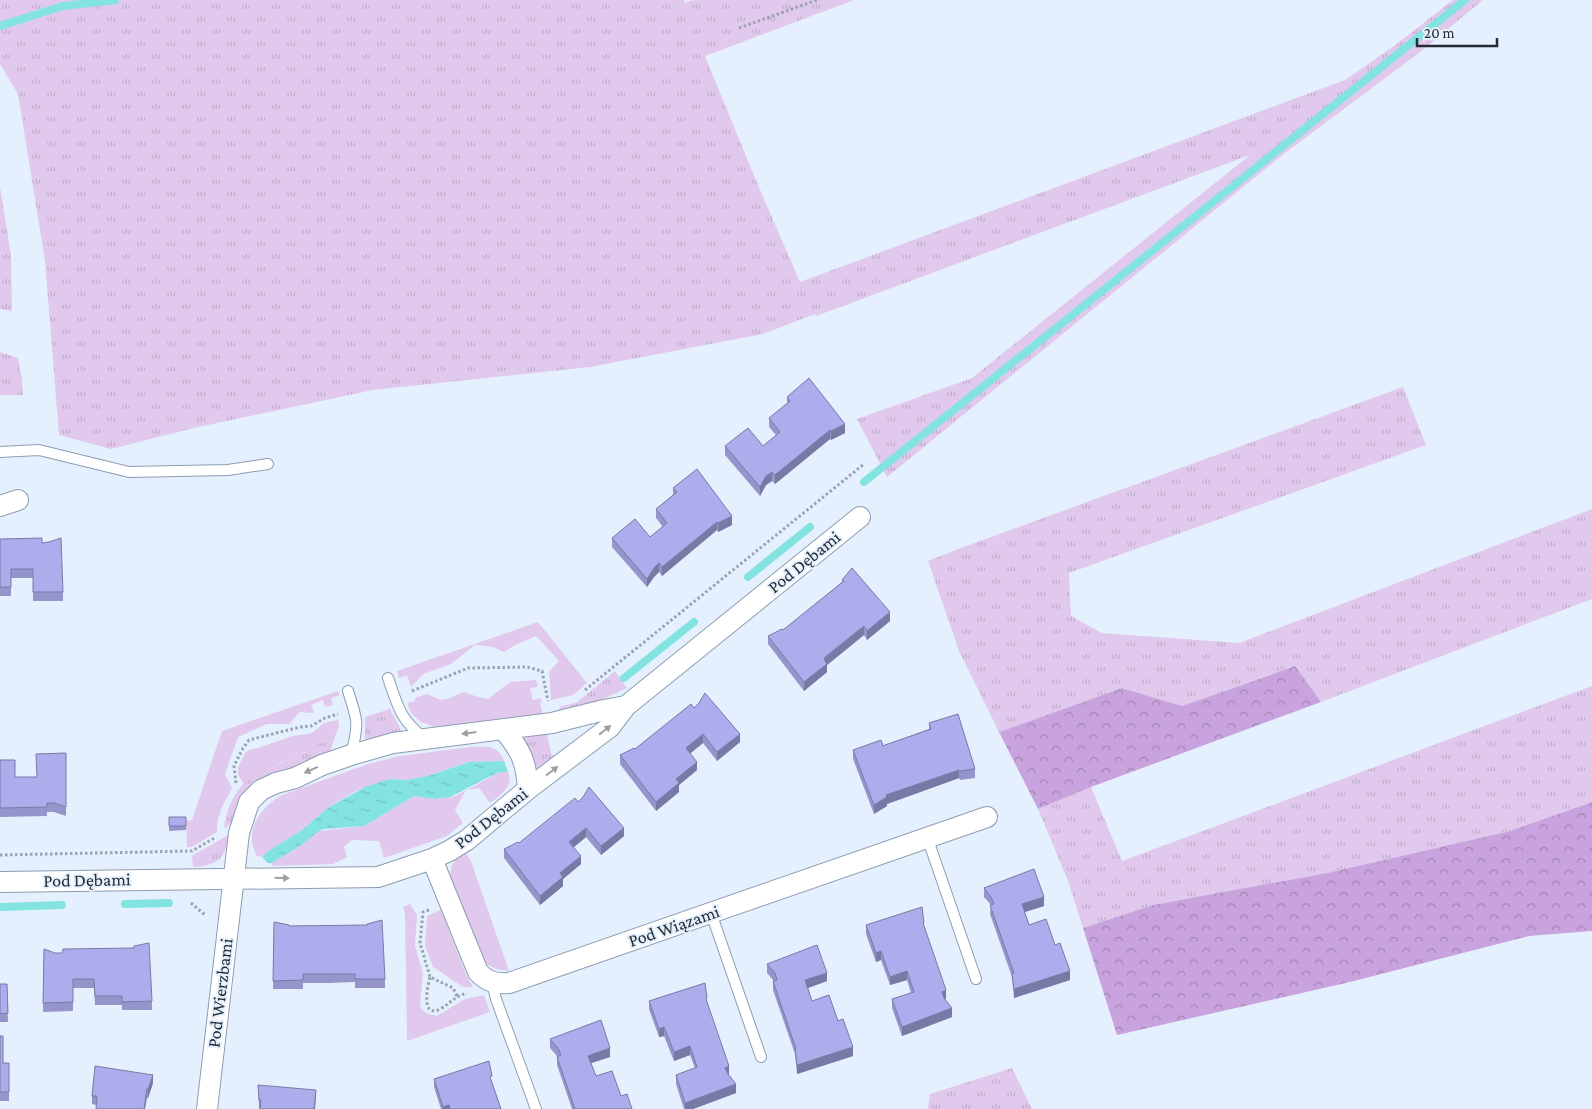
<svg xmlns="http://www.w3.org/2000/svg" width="1592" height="1109" font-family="'Crimson Pro',serif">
	<defs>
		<pattern id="grass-tufts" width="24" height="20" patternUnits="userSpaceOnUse" patternTransform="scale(1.25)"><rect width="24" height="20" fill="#e1c9ed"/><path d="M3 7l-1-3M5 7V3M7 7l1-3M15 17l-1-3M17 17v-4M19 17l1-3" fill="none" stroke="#c1adcc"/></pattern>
		<pattern id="forest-crowns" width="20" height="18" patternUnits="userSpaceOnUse" patternTransform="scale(1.25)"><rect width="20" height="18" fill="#c9a3dd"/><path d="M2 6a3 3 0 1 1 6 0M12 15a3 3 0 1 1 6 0" fill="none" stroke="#a385b4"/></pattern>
		<pattern id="water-ripples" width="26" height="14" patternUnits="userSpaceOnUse" patternTransform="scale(1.25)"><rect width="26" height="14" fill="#83e3e1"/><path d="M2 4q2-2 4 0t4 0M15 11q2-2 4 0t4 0" fill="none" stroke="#71c3c2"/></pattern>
	</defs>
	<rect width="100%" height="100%" fill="#e5f0fe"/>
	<path fill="url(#grass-tufts)" d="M0 0H684L685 3 693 0H854L705 56 755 178 800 282 1345 80 1398 43 1453 0H1483L1420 52 1285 153 887 477 857 419 972 378 1250 155 816 316 815 314 763 334 590 367 373 390 194 428 111 449 59 435 45 261 18 94 0 64Z
		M0 187 11 256 12 311 0 309Z
		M0 352 18 358 22 379 23 395H0Z
		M1403 387 1426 445 1069 573 1071 616 1102 633 1239 643 1592 509V599L1321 702 1294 666 1182 706 1122 688 999 732 959 651 928 561 958 549Z
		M615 671 627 688 595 703 559 713 558 711 561 706 576 703Z
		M1592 686V802L1510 831 1327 873 1153 905 1083 928 1068 881 1038 809 1091 787 1122 861Z
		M390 709C393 716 400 725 401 732L365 739V717Z
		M547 734 551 753 555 758 537 769 523 741 524 739 527 736Z
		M334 740 330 752 303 762 240 799 236 806 231 824 224 828C226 808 237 787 253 775 261 769 273 768 282 763 299 753 314 742 334 740Z
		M230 834C225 858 218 866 193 867L192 856Z
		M1012 1068 1032 1109H928L930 1094Z"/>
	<path fill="url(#forest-crowns)" d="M1295 666 1321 702 1091 787 1038 809 999 732 1122 688 1182 706Z
		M1592 802V931L1529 936 1350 982 1117 1035 1083 928 1153 905 1327 873 1510 831Z"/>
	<path fill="#e1c9ed" d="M538 622 587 683 573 695 551 700 549 672 559 661 536 636 515 645 504 652 493 647 475 645 451 664 423 674 411 687 407 675 399 678 397 671Z
		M536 680 538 686 530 689 533 700 541 698 542 703H540L543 717 442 730 421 722 412 714 407 703 415 701V698L427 694 441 700 447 699 464 692 478 697 488 699 510 682Z
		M338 691 340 695 331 698 333 705 325 707 323 700 311 705 314 712 311 713 300 712 289 724H267L238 737 225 774 232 788 222 807 218 819 217 832 192 847H187L186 821 192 820 222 731Z
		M338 720 339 726 334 740C314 743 299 754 281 763 265 771 257 771 244 785L238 774V767L245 753 249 750 258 748 293 736 312 733 324 723Z
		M470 747C486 747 498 744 504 761L469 762 431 775 407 780 390 779 356 791 329 807 302 830 267 852 262 857 257 856C243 832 260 807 282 795L368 764 400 756Z
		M500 772H508C515 785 500 796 490 803L479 788 466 790 455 810 463 823 447 836 384 858 379 841 352 840 344 847 347 857 333 864 273 866 272 863 300 846 319 831 364 826 414 796 436 799 455 796Z
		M465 851 471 861 509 971C501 970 494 969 487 964 475 954 457 894 450 875 451 863 455 859 465 851Z
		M410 904 417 915 415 945 423 974 420 1005C422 1013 430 1014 437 1016L465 999 484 995 490 1012 407 1041 405 913 403 907Z
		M441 910 467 977 473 987H463L433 967 425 945 427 916Z"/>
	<path fill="url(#water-ripples)" d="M504 761 508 772H500L489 777 450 797 436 799 414 796 364 826 324 829 319 831 300 846 272 863H268L262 857 267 852 302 830 329 807 365 787 390 779 407 780 431 775 469 762Z"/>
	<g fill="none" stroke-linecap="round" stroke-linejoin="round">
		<path stroke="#83e3e1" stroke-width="8" d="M0 26 63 6 115 0
			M864 482 1465 0
			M748 577 810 527
			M624 678 694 622
			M125 904 169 903
			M0 907 62 905"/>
		<g stroke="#8c9db2" stroke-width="12">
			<path id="lane" d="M0 452 39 450 129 472 228 470 268 464
				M388 678C398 706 399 718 424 738
				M348 691C358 721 359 724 351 755
				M927 837 976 979
				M711 913 761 1057
				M492 982 496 999 536 1109"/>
		</g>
		<g stroke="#8c9db2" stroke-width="22">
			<path id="street" d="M0 506 18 500
				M503 729C521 750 526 761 528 789
				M432 859 478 972C487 982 496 984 509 983L987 817
				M0 882 378 877 432 859 449 851 467 840 528 789 610 727 626 706 860 517
				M207 1109 239 833 249 802 261 790 276 783 295 778 322 765 351 755 393 743 552 723 604 710 626 706"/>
		</g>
		<path stroke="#99a2ae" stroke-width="3" stroke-dasharray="2.5 2.5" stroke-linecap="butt" d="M739 28 817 0
			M585 690 864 464
			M412 691 468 668 527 667 542 671 548 701
			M236 783 234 766 243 748 249 740 300 727 311 726 325 718 338 714
			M0 855 192 851 216 837
			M191 903 205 915
			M429 910 423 912 420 943 430 977
			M457 996 453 988 430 977C428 985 420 1019 440 1009 451 1003 453 997 467 993"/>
		<use href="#lane" stroke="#fff" stroke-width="10"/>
		<use href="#street" stroke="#fff" stroke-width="20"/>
	</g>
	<path fill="#9595cc" d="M787 397 845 433 831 440 830 439 775 484 772 481 766 485 760 496 725 455V446H763L776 435 769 427V418L787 404Z
		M673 488 732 525 718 532 717 530 662 576 659 572 654 577 647 587 612 547V538L650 537 663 527 656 518V509L673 495Z
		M0 539 42 543 63 592V601H33V578H11V596H0Z
		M842 580 890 621 867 640 864 635 827 665V672L804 691 768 644V636L783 630 842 582Z
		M694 708 740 742 717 761 703 743 690 753 697 770 679 785V792L656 811 620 764V755L635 749Z
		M929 723 975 769V778L960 780 959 778 887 804V806L874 814 853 759V750L883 746 929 729Z
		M66 753V816L54 812H47V816L0 817V760L15 777H37Z
		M578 802 624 836 601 855 586 837 574 847 581 864 563 879V886L540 905 504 858V849L519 843Z
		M169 817H186V830L169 831Z
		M984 888 1044 906 1024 912 1029 925 1055 945 1070 980 1014 998 1012 977 990 914 991 905 984 897Z
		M274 922 289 926 385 979V988H355V982L328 983H303V989H273Z
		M866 925 924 927 946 999 945 1000 952 1017 902 1036 892 1008V999L911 993 907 980 890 985 881 960 876 962 866 934Z
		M44 949 152 1001V1010H122V1005H95L94 988H73V1011L43 1012Z
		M767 964 827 981 808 988 812 1001 838 1021 853 1056 797 1074 795 1054 773 990V981H774L767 973Z
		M0 984H7L8 1022H0Z
		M649 1001 707 1003 729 1075H728L736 1093 693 1109H684L676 1084V1075L695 1068 690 1055 674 1061 664 1036 659 1037 649 1009Z
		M0 1036 3 1063H9V1101H0Z
		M550 1039 610 1057 591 1063 596 1076 621 1096 632 1109H572L557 1065V1056L550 1048Z
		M434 1079 492 1082 501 1109H441L434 1087Z
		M153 1083 148 1098 96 1105 92 1104V1096Z
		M258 1085 316 1098 259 1109Z"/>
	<path fill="#7979a6" d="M845 424V433L831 440V431Z
		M830 430V439L775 484V475Z
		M772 472V481L766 485 760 496V487L766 476Z
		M732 516V525L718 532V523Z
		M717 522V530L662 576V567Z
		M659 563V572L654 577 647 587V579L654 568Z
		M890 612V621L867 640V631Z
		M864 626V635L827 665V672L804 691V682L824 659Z
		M703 734V743L686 757V748Z
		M740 734V742L717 761V752Z
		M697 762V770L679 785V792L656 811V802L676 779Z
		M959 770V778L887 804V806L874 814V805L886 795Z
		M586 828V837L569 851V842Z
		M624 828V836L601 855V846Z
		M581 856V864L563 879V886L540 905V896L560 873Z
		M1044 897V906L1022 913V904Z
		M881 951V960L876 962V953Z
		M907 971V980L890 985V977Z
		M1070 971V980L1014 998V989Z
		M827 973V981L805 989V980Z
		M946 990V999L942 1001V992Z
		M952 1008V1017L902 1036V1027Z
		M664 1027V1036L659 1037V1029Z
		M690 1046V1055L674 1061V1052Z
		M853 1047V1056L797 1074V1065Z
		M610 1048V1057L588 1064V1056Z
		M729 1066V1075L725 1076V1068Z
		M153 1075V1083L148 1098V1089Z
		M736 1084V1093L693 1109H685V1103Z
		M147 1089V1098L145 1109H144Z
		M316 1090V1098L315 1109H314Z
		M449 1105V1109H443V1107Z"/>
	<path fill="#adaded" stroke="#7979a6" d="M809 378 845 424 831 431 830 430 775 475 772 472 766 476 760 487 725 446 748 428 763 446 780 432 769 418 790 401 787 397Z
		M697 469 732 516 718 523 717 522 662 567 659 563 654 568 647 579 612 538 635 519 650 537 667 523 656 509 677 492 673 488Z
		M42 538V543L49 542 61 538 63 592H33V569H11V587H0V539Z
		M852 568 890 612 867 631 864 626 825 657 824 659 827 664 804 682 768 636 782 629 783 630 844 581 842 580Z
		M705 693 740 734 717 752 703 734 686 748 697 762 676 779 679 783 656 802 620 755 634 748 635 749 691 704 694 708 699 703Z
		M958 714 975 769 960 771 959 770 886 795 887 797 874 805 853 750 881 740 883 746 885 745 931 729 929 723Z
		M66 753V807L54 803H47V807L0 808V760H15V777H37L36 754Z
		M589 787 624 828 601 846 586 828 569 842 581 856 560 873 563 877 540 896 504 849 518 842 519 843 575 798 578 802 583 797Z
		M169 817H186V826H169Z
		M1034 869 1044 897 1022 904 1029 925 1046 919 1055 945 1060 943 1070 971 1014 989 1012 974 1014 973 990 905 994 904 991 897 984 888Z
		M922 907 924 923H923L946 990 942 992 944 998 952 1008 902 1027 892 999 914 992 907 971 890 977 881 951 876 953 866 925Z
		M382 920 385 979H355V974H303V980L273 981 274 922 289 925V926L367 925V924Z
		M149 943 152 1001 122 1002V996H95L94 979H73V1002L43 1003 44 949 55 953H62L63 949 134 948V946Z
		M817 945 827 973 805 980 812 1001 829 995 838 1021 843 1019 853 1047 797 1065 795 1049H796L773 981 777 980 775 973 767 964Z
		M705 983 707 998 706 999 729 1066 725 1068 728 1074 736 1084 685 1103 676 1075 697 1067 690 1046 674 1052 664 1027 659 1029 649 1001Z
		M0 984H7L8 1013 0 1014Z
		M601 1020 610 1048 588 1056 596 1076 612 1071 621 1096 627 1094 632 1109H575L557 1057 561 1055 558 1048 550 1039Z
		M0 1036H3V1063H9V1092H0Z
		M489 1061 492 1076 490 1077 501 1109H450L449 1105 443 1107 434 1079Z
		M95 1066 153 1075 148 1089H147L144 1109H96L97 1096H92Z
		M258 1085 316 1090 314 1109H260L261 1100H259Z"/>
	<defs><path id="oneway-solid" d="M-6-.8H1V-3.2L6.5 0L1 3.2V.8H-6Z" transform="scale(1.25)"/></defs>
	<g fill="#9c9fa3">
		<use href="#oneway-solid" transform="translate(605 730) rotate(-38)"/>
		<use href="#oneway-solid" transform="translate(469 733) rotate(173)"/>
		<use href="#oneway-solid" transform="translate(311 770) rotate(156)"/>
		<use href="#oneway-solid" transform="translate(552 771) rotate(-37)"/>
		<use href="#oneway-solid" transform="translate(282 878) rotate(1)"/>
	</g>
	<g text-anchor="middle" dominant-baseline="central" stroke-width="4" stroke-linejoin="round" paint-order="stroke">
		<g font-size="18" fill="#242a32" stroke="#e5f0fe">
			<text transform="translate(804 562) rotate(-39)">Pod Dębami</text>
			<text transform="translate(491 818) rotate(-38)">Pod Dębami</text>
			<text transform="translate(87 880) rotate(-1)">Pod Dębami</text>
			<text transform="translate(674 926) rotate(-19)">Pod Wiązami</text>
			<text transform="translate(220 993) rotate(-83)">Pod Wierzbami</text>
		</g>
	</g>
	<path d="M1417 38v8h80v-8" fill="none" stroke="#242a32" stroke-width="2.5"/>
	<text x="1424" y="38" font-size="15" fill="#242a32" stroke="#e5f0fe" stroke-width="4" paint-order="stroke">20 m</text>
</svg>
